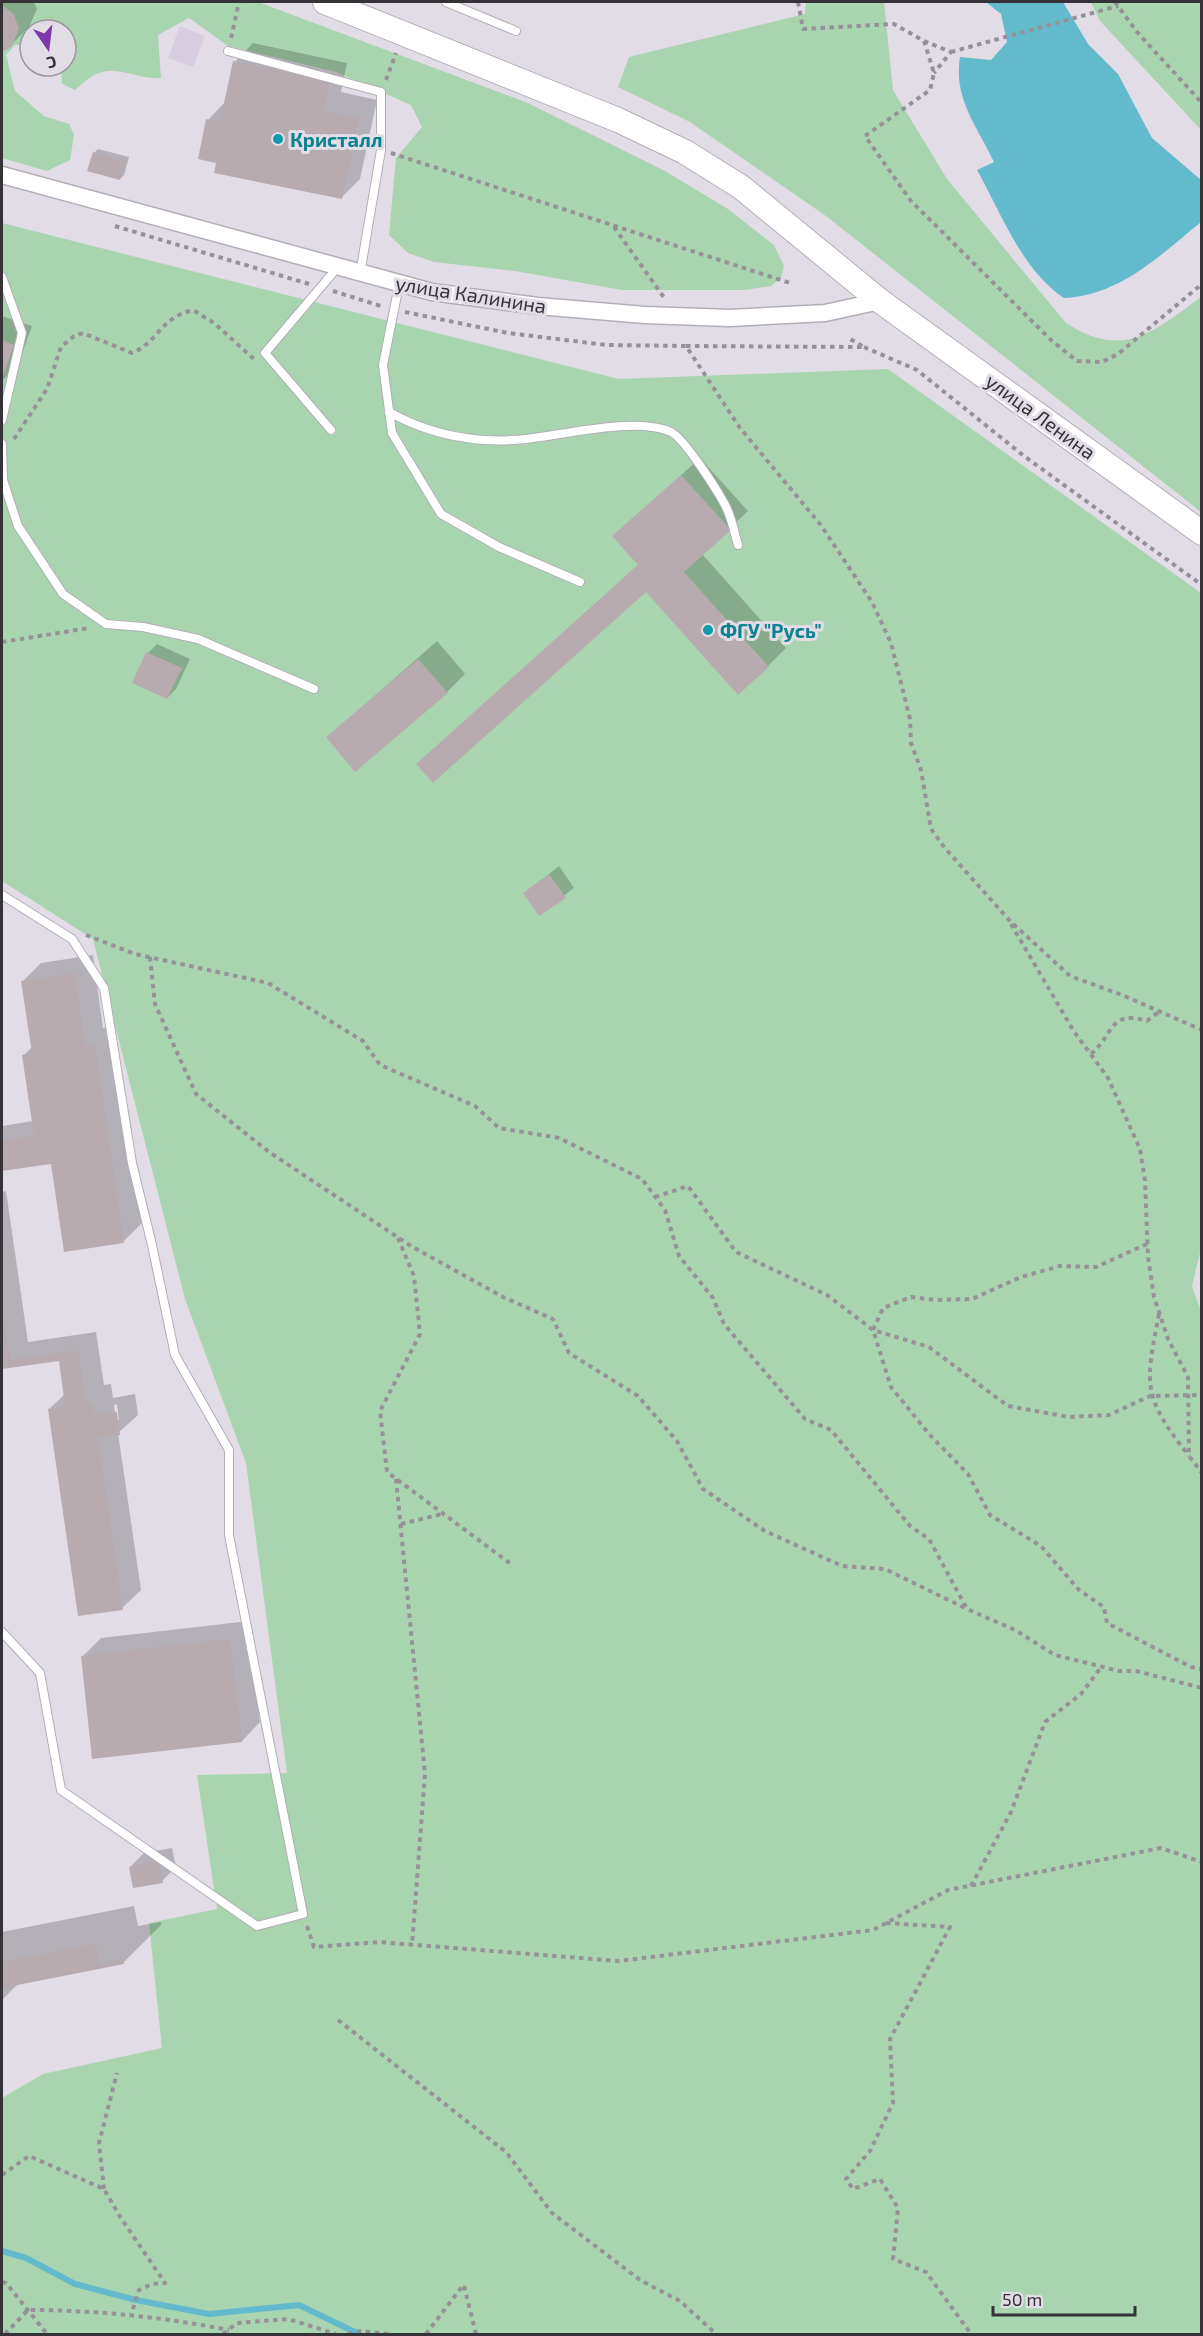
<svg xmlns="http://www.w3.org/2000/svg" width="1203" height="2336" font-family="'Exo 2',sans-serif">
	<rect width="100%" height="100%" fill="#e2dce6"/>
	<path fill="#d8cdde" d="M180 26 205 36 193 67 168 58Z"/>
	<path fill="#a8d5b0" d="M2 2H258L528 103 665 171 728 209 774 245 784 266 781 278 771 286 745 290H622L515 271 434 262 408 253 389 235 396 158 422 127 411 105 336 72 228 46 189 18 158 35 161 78C140 80 118 66 99 73 90 76 82 84 75 90L62 84 61 66H66V30H30V43L15 45 6 55 15 91 44 116 69 124 74 135 70 160 47 171 2 158Z
		M806 2H884L893 90 947 179 1066 323C1124 360 1153 332 1201 297V512L826 216 690 122 618 87 629 57 805 14Z
		M1091 2H1201V130L1100 21Z
		M2 223 619 379 888 369 1201 593 1202 1245 1192 1286 1202 1314 1201 2334H2V2098L43 2074 162 2048 149 1923 217 1909 197 1775 287 1773 246 1463 185 1299 93 939 2 881Z"/>
	<path fill="#64bacd" d="M986 2H1063L1088 44 1118 74 1152 138 1201 180V222C1159 256 1121 295 1064 298 1022 270 1001 213 977 170L994 162C977 126 953 98 960 57L991 60 1007 42 1001 14Z"/>
	<path fill="#0003" fill-rule="evenodd" d="M2 2H34L37 9 29 27 10 46 2 50Z
		M253 43 347 63 341 92 377 100 360 179 341 198 218 162 208 120 226 101 235 62Z
		M98 149 129 157 124 175 120 179 94 153Z
		M2 316 32 326 18 365 2 381Z
		M700 458 748 511 702 554 786 648 768 666 646 590 418 764 639 564 614 536Z
		M437 641 465 674 447 692 328 737Z
		M157 644 190 659 176 689 167 698 148 653Z
		M559 866 574 888 540 914 525 893Z
		M93 955 103 1028 113 1026 142 1223 123 1242 52 1162 2 1170V1126L33 1121 24 1055 32 1047 23 981 41 963Z
		M6 1191 28 1342 96 1332 104 1385 111 1384 113 1398 135 1394 138 1415 118 1433 141 1590 122 1608 49 1409 65 1394 60 1359 2 1368V1192ZM117 1404 119 1420H116L114 1405Z
		M249 1621 260 1722 242 1741 82 1657 101 1638Z
		M172 1848 176 1867 162 1881 130 1867 144 1853Z
		M134 1906 138 1926 161 1922V1925L123 1963 18 1984 2 2000V1932Z"/>
	<g fill="none" stroke-linecap="round" stroke-linejoin="round">
		<path stroke="#64bacd" stroke-width="6" d="M2 2251 26 2258 75 2284 136 2300 209 2314 299 2305 359 2334"/>
	</g>
	<path fill="#b8abaf" d="M2 5 14 14 19 29 11 47 2 52Z
		M233 61 330 81 323 111 359 118 342 199 214 173 216 163 198 159 206 119 220 122Z
		M93 152 126 161 120 180 87 171Z
		M2 340 14 345 2 379Z
		M681 475 731 530 684 572 769 667 738 695 646 592 433 783 416 764 638 565 612 536Z
		M146 652 182 668 167 699 132 683Z
		M418 659 448 693 355 772 326 737Z
		M549 874 566 898 539 916 523 893Z
		M75 973 85 1045 95 1044 124 1243 64 1252 51 1164 2 1171V1141L34 1136 22 1055 32 1053 21 981Z
		M2 1310 10 1360 78 1350 86 1403 93 1402 95 1415 117 1412 120 1435 98 1438 123 1610 78 1616 48 1409 65 1406 59 1361 2 1369Z
		M230 1639 242 1742 92 1759 81 1656Z
		M159 1861 163 1883 133 1888 129 1867Z
		M96 1943 100 1964 123 1959 124 1964 2 1988V1962Z"/>
	<g fill="none" stroke-linecap="round" stroke-linejoin="round">
		<g stroke="#b3adb7" stroke-width="10">
			<path id="service" d="M446 2 516 31
				M228 51 381 92V150L360 274
				M2 277 22 333 2 420
				M399 285 383 365 392 433 441 514 499 547 580 582
				M389 412C432 436 477 444 526 439 563 435 637 416 671 432 684 438 724 499 729 514 733 524 735 535 738 545
				M331 430 265 353 337 268
				M2 444 3 480 18 526 63 594 106 624 143 627 198 639 314 689
				M2 895 72 939 104 988 132 1163 152 1245 175 1355 229 1450V1535L303 1914 257 1926 61 1790 40 1673 2 1632"/>
		</g>
		<g stroke="#b3adb7" stroke-width="19">
			<path id="minor" d="M2 175 432 292 538 306 645 315 730 318 825 313 880 301"/>
		</g>
		<g stroke="#b3adb7" stroke-width="26">
			<path id="secondary" d="M325 2 618 120 685 152 741 187 880 301 1202 533"/>
		</g>
		<path stroke="#969199" stroke-width="4" stroke-dasharray="4.5 4.5" stroke-linecap="butt" d="M798 2 803 29 894 24 924 41 934 73 930 90 865 136 911 201 1051 340 1077 361 1102 362 1118 354 1202 284
			M1115 2 1137 32 1202 103
			M231 38 239 2
			M924 41 951 52 934 73
			M951 52 1118 6
			M386 80 396 53
			M391 153 793 284
			M115 226 309 284
			M614 227 665 299
			M333 291 384 307
			M405 312 508 333 606 345 686 346 740 428 820 524 872 602 891 643 910 719 911 743 921 770 931 829 944 847 1010 921 1070 976 1122 995 1202 1030
			M686 346 864 347 850 339
			M864 347 917 370 1024 456 1202 585
			M14 439 47 389 61 347 74 336 83 333 132 353C158 343 159 318 193 310L214 323 254 359
			M2 642 89 628
			M1011 924 1073 1030 1108 1078 1140 1149 1145 1181 1148 1257 1154 1297 1168 1339 1188 1377 1189 1456 1202 1473
			M86 935 135 954 268 983 363 1041 380 1065 475 1106 499 1128 559 1138 642 1179 665 1210 679 1256 713 1298 724 1324 805 1419 831 1430 910 1526 929 1539 967 1609 1015 1630 1055 1655 1119 1671H1136L1202 1688
			M150 957 155 1004 196 1094 269 1152 411 1246 503 1297 553 1319 569 1353 638 1396 677 1441 703 1489 765 1531 842 1566 885 1569 967 1609
			M1091 1054C1113 1036 1109 1009 1147 1021L1160 1011
			M655 1197 688 1186 736 1252 827 1295 873 1330 891 1387 929 1434 968 1474 990 1515 1041 1546 1079 1590 1104 1607 1107 1623 1191 1667 1202 1669
			M398 1238 414 1276 420 1334 380 1411 387 1472 511 1564
			M1147 1244 1096 1267 1060 1266 1021 1277 972 1299 935 1300 911 1297 883 1308 873 1330 929 1347 1008 1406 1069 1417 1109 1415 1150 1396 1202 1395
			M1159 1314C1145 1386 1142 1396 1189 1456
			M396 1479 425 1774 412 1945
			M401 1524 442 1514
			M971 1886 1011 1812 1045 1722 1081 1694 1102 1666
			M886 1923 950 1927 890 2039 893 2103 870 2151 846 2179 853 2189 880 2179 898 2208 893 2259 926 2272 971 2334
			M307 1926 314 1947 379 1942 618 1961 873 1930 948 1890 1161 1848 1202 1862
			M338 2020 506 2152 552 2213 640 2280 680 2301 716 2334
			M2 2175 29 2156 104 2189 119 2215 165 2283 152 2284 139 2290 131 2315
			M104 2189 99 2143 117 2073
			M2 2282 6 2283 47 2334
			M464 2286 476 2334
			M5 2334 28 2310C96 2310 162 2317 229 2330
			M223 2334 237 2323 288 2319 336 2334
			M348 2334 361 2331 388 2334
			M426 2334 464 2284"/>
		<use href="#service" stroke="#fff" stroke-width="8"/>
		<use href="#minor" stroke="#fff" stroke-width="16"/>
		<use href="#secondary" stroke="#fff" stroke-width="24"/>
	</g>
	<g fill="#0f9aa8" stroke="#e2dce6" stroke-width="2">
		<circle cx="278" cy="139" r="6"/>
		<circle cx="708" cy="630" r="6"/>
	</g>
	<g text-anchor="middle" dominant-baseline="central" stroke-width="6" stroke-linejoin="round" paint-order="stroke">
		<g font-size="20" font-weight="bold" fill="#0d838f" stroke="#e2dce6" text-anchor="start">
			<text x="290" y="139">Кристалл</text>
			<text x="720" y="630">ФГУ "Русь"</text>
		</g>
		<g font-size="20" fill="#363338" stroke="#e2dce6">
			<text transform="translate(471 294) rotate(9)">улица Калинина</text>
			<text transform="translate(1041 416) rotate(36)">улица Ленина</text>
		</g>
	</g>
	<rect width="1203" height="2336" fill="none" stroke="#363338" stroke-width="6"/>
	<g transform="translate(48 48) rotate(166)"><circle r="28" fill="#e2dce6" stroke="#9d98a0" stroke-width="1.5"/>
	<path d="M0-4.5L10 22L0 15L-10 22Z" fill="#7d37aa"/>
	<text y="-9" font-size="16" font-weight="bold" text-anchor="middle" fill="#363338">С</text>
	</g>
	<path d="M993 2306v9h142v-9" fill="none" stroke="#363338" stroke-width="3"/>
	<text x="1002" y="2306" font-size="18" fill="#363338" stroke="#e2dce6" stroke-width="4.5" paint-order="stroke">50 m</text>
</svg>
